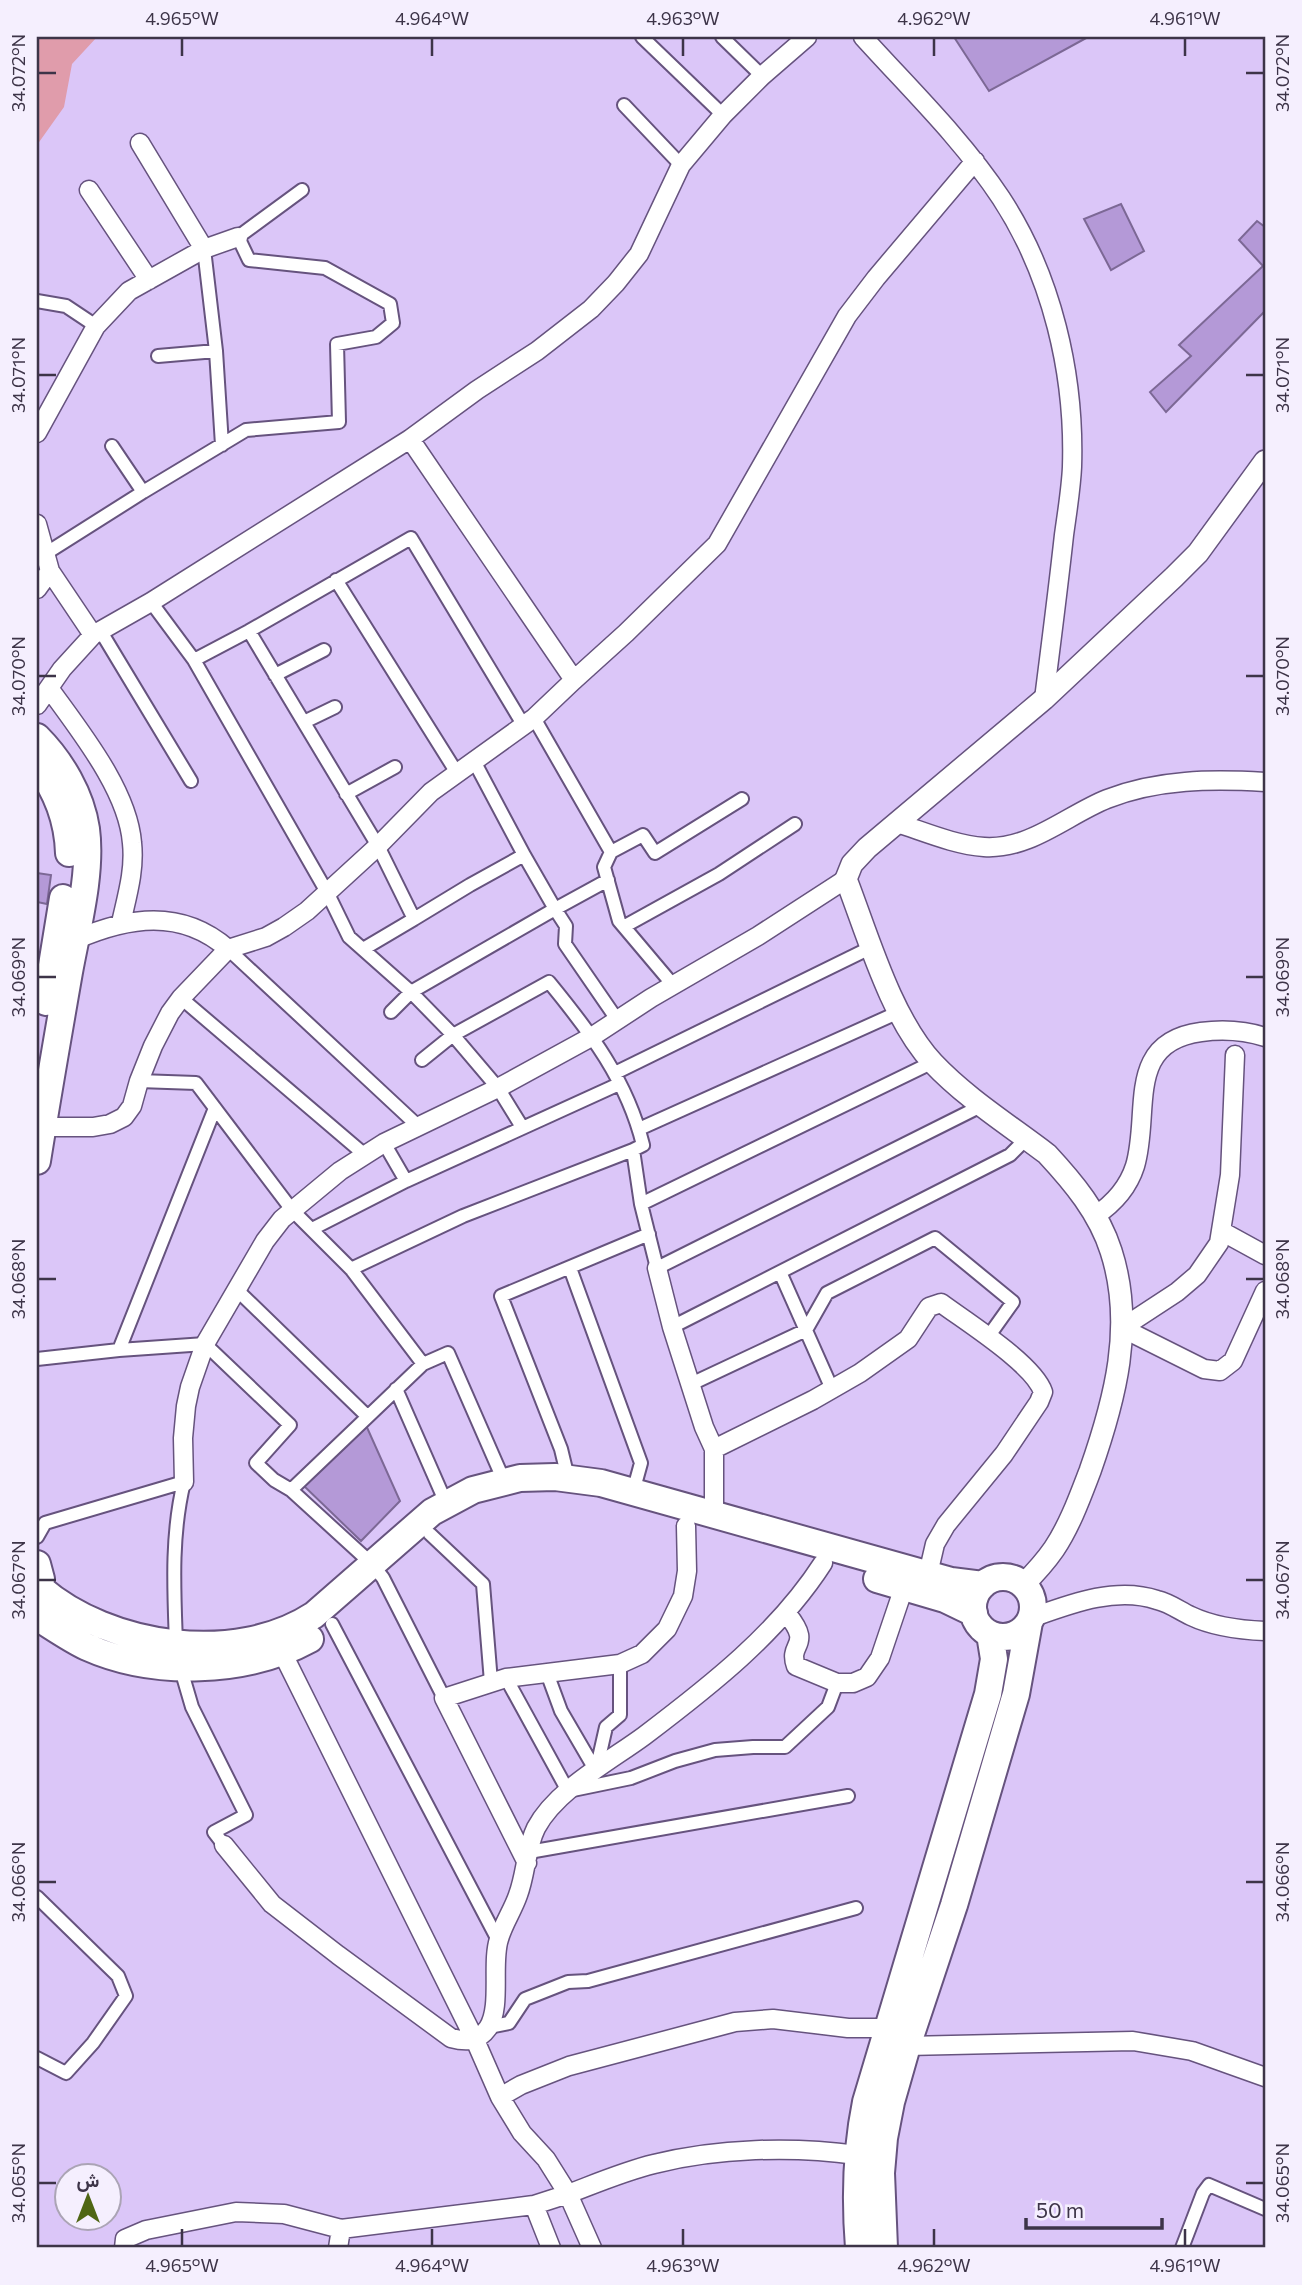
<svg xmlns="http://www.w3.org/2000/svg" width="1302" height="2285" font-family="Commissioner,Vazirmatn,sans-serif">
	<rect width="100%" height="100%" fill="#dbc6f8"/>
	<path fill="#e09cab" d="M37 37H97L72 64 64 107 37 145Z"/>
	<path fill="#b499d7" stroke="#7c6895" stroke-width="2" d="M954 37H1088L989 91Z
		M1121 204 1144 251 1111 270 1084 219Z
		M1257 221 1265 227V311L1166 412 1150 392 1191 356 1179 345 1263 266 1239 240Z
		M37 873 51 875 47 904 37 902Z
		M365 1423 400 1501 361 1541 304 1486Z"/>
	<g fill="none" stroke-linecap="round" stroke-linejoin="round">
		<g stroke="#66537e" stroke-width="16">
			<path id="pedestrian" d="M642 37 723 115
				M722 37 762 76
				M624 105 681 165
				M204 249 216 351 222 445
				M37 301 66 306 96 326
				M158 356 216 351
				M112 446 143 492
				M45 554 143 492 246 430 339 422 337 344 376 337 393 323 390 304 325 268 249 260 238 237 302 190
				M336 580 457 773
				M151 602 194 660 328 894 349 937 411 992 453 1035 498 1088 522 1127
				M100 630 191 781
				M249 631 378 846 414 919 470 885 524 855 555 909 411 992 391 1012
				M194 660 249 631 411 538 524 726
				M275 675 324 650
				M534 718 611 852 604 867 619 921 673 985
				M304 722 335 707
				M474 761 524 855
				M346 794 395 767
				M611 852 643 835 655 853 742 799
				M608 880 555 909 566 926 565 944 618 1021
				M625 926 719 874 795 824
				M365 948 414 919
				M228 949 418 1126
				M181 998 365 1155
				M422 1060 453 1035 549 982C590 1032 627 1080 643 1145L633 1150 641 1204 657 1268 983 1105
				M615 1073 872 947
				M139 1081 196 1083 292 1210 351 1269 423 1364 291 1490 372 1564 383 1578 444 1698
				M639 1129 899 1012
				M384 1143 406 1181
				M641 1204 933 1062
				M312 1229 406 1181 619 1084
				M570 1268 641 1463 633 1492
				M351 1269 463 1216 633 1150
				M780 1272 832 1389
				M237 1290 367 1416
				M672 1327 1010 1155 1027 1138
				M119 1350 205 1344 290 1425 256 1463 274 1480 291 1490
				M37 1359 119 1350 215 1108
				M423 1364 448 1353 504 1481
				M691 1384 806 1330 827 1293 935 1238 1013 1302 988 1337
				M396 1389 446 1503
				M568 1478 561 1449 501 1296 649 1234
				M430 1534 483 1584 491 1682
				M37 1537 45 1523 184 1482C171 1535 174 1589 176 1643
				M332 1624 498 1940
				M180 1666 192 1707 246 1815 214 1832 224 1845
				M547 1673 561 1711 596 1771
				M506 1678 568 1791 631 1778 675 1761 715 1750 753 1747H785L828 1707 837 1683
				M596 1771 606 1727 620 1715V1664
				M529 1852 848 1796
				M37 1897 118 1976 126 1996 93 2043 66 2073 37 2058
				M489 2027 509 2023 525 1999 568 1982 588 1981 856 1908
				M1182 2248 1203 2193 1209 2185 1265 2209"/>
		</g>
		<g stroke="#66537e" stroke-width="21">
			<path id="minor" d="M863 37C910 89 962 139 1001 198 1052 276 1075 374 1072 467 1071 489 1067 513 1064 535 1058 590 1051 644 1044 699
				M140 143 204 249
				M89 190 149 280
				M37 433 96 326 129 291 204 249 238 237
				M410 439 574 680 626 633 717 544 847 316 876 278 975 161
				M37 524 50 571 93 635
				M37 589 50 571
				M49 688C79 730 128 790 132 843 135 870 127 896 121 923
				M37 705 62 669 93 635 151 602 410 439 477 390 537 351 591 309 616 283 639 254 681 165 723 115 762 76 807 37
				M897 823C925 832 955 845 984 847 1030 850 1067 815 1107 799 1158 779 1212 779 1265 782
				M75 940C128 917 181 908 228 949
				M1235 1055 1230 1175 1219 1243 1197 1275 1177 1292 1122 1328 1204 1369 1220 1371 1233 1361 1265 1291
				M43 1127H93L110 1124 124 1117 132 1106 139 1081 153 1046 170 1013 181 998 228 949 266 937 284 927 307 911 378 846 431 792 534 718 574 680
				M1095 1216C1113 1204 1128 1188 1135 1166 1151 1113 1124 1042 1201 1032 1224 1029 1243 1030 1265 1037
				M1223 1232 1265 1255
				M657 1268 672 1327 704 1427 714 1449V1515
				M714 1449 813 1400 860 1373 908 1339 929 1307 941 1303C965 1321 1034 1364 1043 1392L1039 1402 1004 1454 946 1525 935 1544 928 1574
				M184 1482 183 1438 186 1406 190 1387 205 1344 265 1241 282 1219 340 1171 384 1143 498 1088 593 1036 651 998 758 936 846 879
				M787 1614C814 1647 787 1642 796 1666L837 1683H853L867 1677 880 1658 904 1587
				M1031 1618C1070 1604 1116 1586 1157 1600 1170 1603 1180 1611 1191 1616 1214 1627 1240 1630 1265 1631
				M282 1652 475 2040 500 2097 521 2085 569 2066 735 2022 773 2019 848 2028H888
				M224 1845 272 1904 338 1955 451 2038C466 2042 478 2042 488 2028 502 2007 491 1963 499 1939 503 1924 513 1910 518 1895 526 1874 526 1848 536 1828 556 1790 610 1761 644 1736 710 1686 778 1633 823 1563
				M527 1863 444 1698 506 1678 620 1664 642 1654 667 1629 683 1596 687 1571 686 1526
				M907 2046 1133 2041 1192 2051 1265 2077
				M500 2097 522 2133 546 2159 568 2194 534 2205
				M124 2248 125 2239 146 2230 236 2212 284 2214 341 2229 534 2205 551 2248
				M338 2248 341 2229
				M592 2248 568 2194C597 2183 625 2171 654 2164 717 2148 793 2146 857 2155"/>
		</g>
		<g stroke="#66537e" stroke-width="24">
			<path id="tertiary" d="M1023 1585C1034 1574 1045 1562 1054 1549 1070 1525 1080 1497 1090 1471 1115 1400 1135 1325 1111 1251 1099 1213 1073 1182 1047 1154 1009 1125 966 1098 933 1063 891 1018 868 936 846 879L852 864 867 848 1044 699 1174 577 1198 553 1265 461"/>
		</g>
		<g stroke="#66537e" stroke-width="30">
			<path id="primary" d="M37 737C61 761 81 795 86 829 92 873 77 928 69 972 58 1035 47 1098 37 1161
				M37 765C57 791 68 820 69 853
				M46 1002 63 898
				M37 1564 41 1579 37 1594
				M973 1607a30 30 0 1 1 60 0a30 30 0 1 1-60 0Z
				M877 1579 945 1599 974 1613
				M40 1588C109 1648 236 1666 314 1615L432 1512 473 1490 520 1478 555 1477 601 1483 951 1581 983 1585
				M37 1617C53 1627 70 1639 87 1647 154 1677 246 1674 310 1639
				M859 2248C855 2198 856 2151 866 2102L988 1694 994 1659 990 1634
				M884 2248 881 2173 884 2138 891 2102 907 2046 954 1905 1016 1694 1029 1622"/>
		</g>
		<use href="#pedestrian" stroke="#fff" stroke-width="12"/>
		<use href="#minor" stroke="#fff" stroke-width="18"/>
		<use href="#tertiary" stroke="#fff" stroke-width="21"/>
		<use href="#primary" stroke="#fff" stroke-width="26"/>
	</g>
	<path fill="none" stroke="#3d3448" stroke-width="2.5" d="M182 38V56M432 38V56M683 38V56M934 38V56M1185 38V56M38 73H56M1246 73H1264M38 375H56M1246 375H1264M38 676H56M1246 676H1264M38 977H56M1246 977H1264M38 1279H56M1246 1279H1264M38 1580H56M1246 1580H1264M38 1882H56M1246 1882H1264M38 2183H56M1246 2183H1264M182 2229V2246M432 2229V2246M683 2229V2246M934 2229V2246M1185 2229V2246"/>
	<rect width="1302" height="2285" fill="none" stroke="#f5effe" stroke-width="77"/>
	<g transform="translate(88 2197)"><circle r="33" fill="#f5effe" stroke="#aba4b5" stroke-width="2"/>
	<path d="M0-5L12 26L0 18L-12 26Z" fill="#4f6614"/>
	<text y="-10" font-size="19" font-weight="bold" text-anchor="middle" fill="#3d3448">ش</text>
	</g>
	<path d="M1026 2218v10h136v-10" fill="none" stroke="#3d3448" stroke-width="3.5"/>
	<text x="1036" y="2218" font-size="21" fill="#3d3448" stroke="#f5effe" stroke-width="5" paint-order="stroke">50 m</text>
	<rect x="38" y="38" width="1226" height="2208" fill="none" stroke="#3d3448" stroke-width="2.5"/>
	<g font-size="18" text-anchor="middle" fill="#3d3448">
		<text x="182" y="25">4.965°W</text>
		<text x="432" y="25">4.964°W</text>
		<text x="683" y="25">4.963°W</text>
		<text x="934" y="25">4.962°W</text>
		<text x="1185" y="25">4.961°W</text>
		<text transform="translate(19 73) rotate(-90)" y="6">34.072°N</text>
		<text transform="translate(1283 73) rotate(-90)" y="6">34.072°N</text>
		<text transform="translate(19 375) rotate(-90)" y="6">34.071°N</text>
		<text transform="translate(1283 375) rotate(-90)" y="6">34.071°N</text>
		<text transform="translate(19 676) rotate(-90)" y="6">34.070°N</text>
		<text transform="translate(1283 676) rotate(-90)" y="6">34.070°N</text>
		<text transform="translate(19 977) rotate(-90)" y="6">34.069°N</text>
		<text transform="translate(1283 977) rotate(-90)" y="6">34.069°N</text>
		<text transform="translate(19 1279) rotate(-90)" y="6">34.068°N</text>
		<text transform="translate(1283 1279) rotate(-90)" y="6">34.068°N</text>
		<text transform="translate(19 1580) rotate(-90)" y="6">34.067°N</text>
		<text transform="translate(1283 1580) rotate(-90)" y="6">34.067°N</text>
		<text transform="translate(19 1882) rotate(-90)" y="6">34.066°N</text>
		<text transform="translate(1283 1882) rotate(-90)" y="6">34.066°N</text>
		<text transform="translate(19 2183) rotate(-90)" y="6">34.065°N</text>
		<text transform="translate(1283 2183) rotate(-90)" y="6">34.065°N</text>
		<text x="182" y="2272">4.965°W</text>
		<text x="432" y="2272">4.964°W</text>
		<text x="683" y="2272">4.963°W</text>
		<text x="934" y="2272">4.962°W</text>
		<text x="1185" y="2272">4.961°W</text>
	</g>
</svg>
